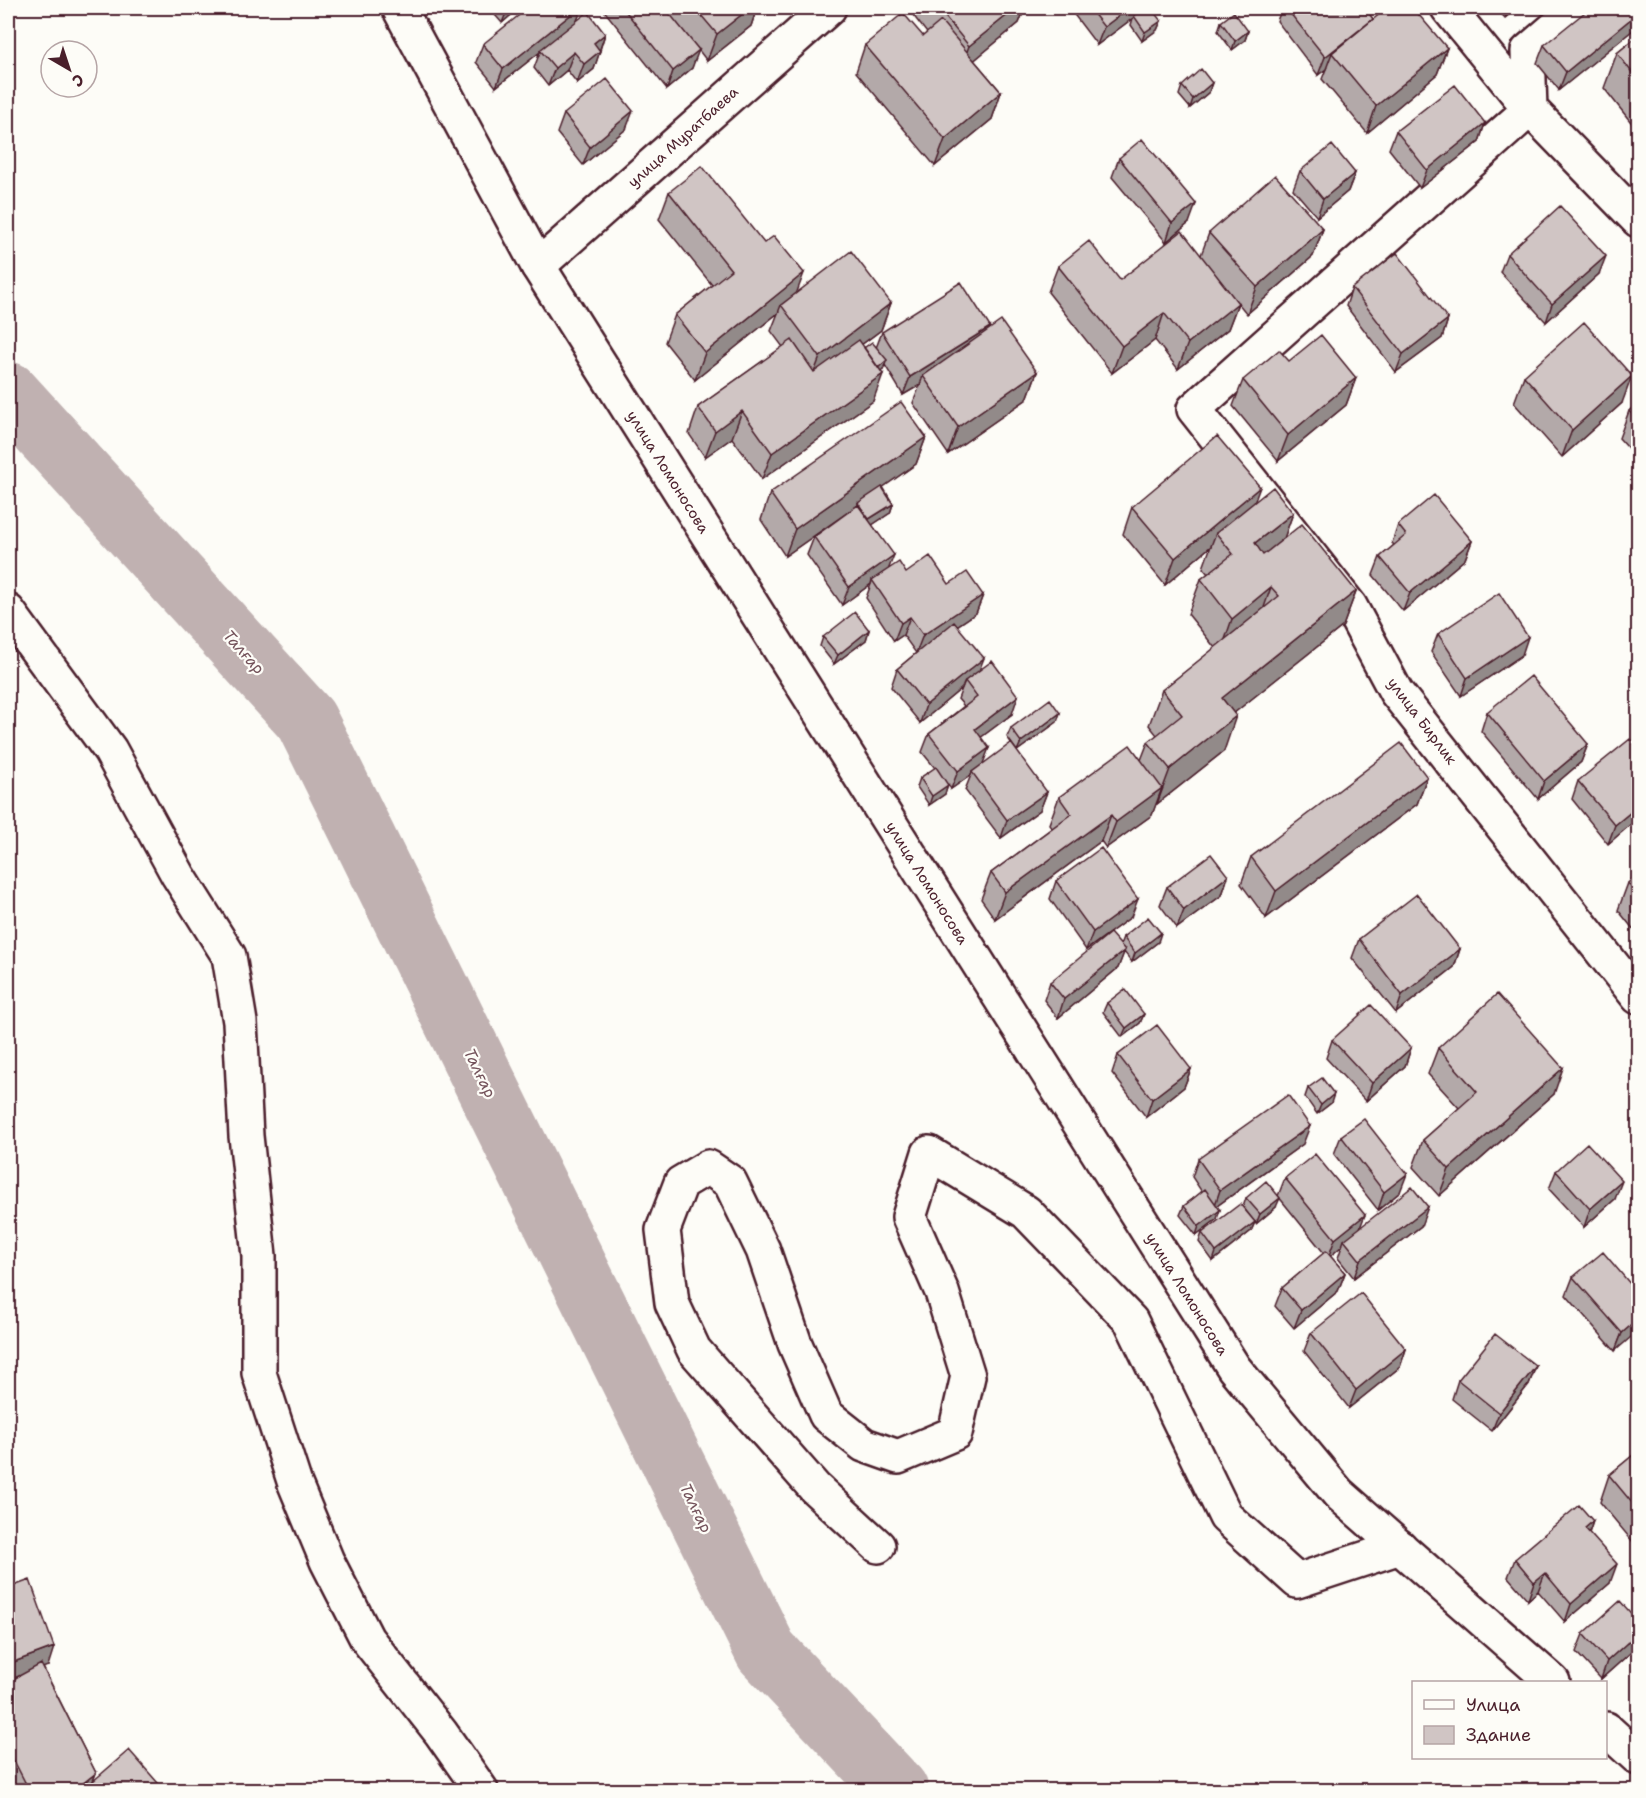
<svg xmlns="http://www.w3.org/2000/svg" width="1646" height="1798" font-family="'Shantell Sans',sans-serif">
	<rect width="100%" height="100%" fill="#fdfcf7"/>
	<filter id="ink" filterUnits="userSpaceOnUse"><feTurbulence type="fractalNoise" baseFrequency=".0167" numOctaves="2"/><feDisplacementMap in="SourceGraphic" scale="12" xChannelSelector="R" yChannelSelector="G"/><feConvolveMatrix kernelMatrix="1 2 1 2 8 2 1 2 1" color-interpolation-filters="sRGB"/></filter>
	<g filter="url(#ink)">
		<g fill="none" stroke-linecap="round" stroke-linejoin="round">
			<path stroke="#c0b1b1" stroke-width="63" d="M8 393 306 720 766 1651 897 1790"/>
			<g stroke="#4a1f2b" stroke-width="38">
				<path id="minor" d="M1448 8 1530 109 1638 220
					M1578 8 1528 51 1530 109 1194 409 1350 606 1396 692 1638 997
					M538 266 829 8
					M8 611 110 750 178 875 229 956 240 1022 246 1136 259 1256V1373L295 1484 327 1561 367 1639 441 1733 481 1790
					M878 1546 815 1488 694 1350 672 1303 663 1230 681 1183 708 1167 730 1182 763 1250 795 1344 826 1415 864 1445 898 1457 955 1433 968 1376 942 1292 909 1217 929 1153 1026 1212 1131 1321 1226 1517 1297 1581 1400 1547"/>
			</g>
			<g stroke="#4a1f2b" stroke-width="38">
				<path id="major" d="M399 8 538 266 1234 1368 1338 1493 1553 1682
					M1606 1729 1638 1758"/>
			</g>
			<use href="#minor" stroke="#fdfcf7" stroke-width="33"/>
			<use href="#major" stroke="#fdfcf7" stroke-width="33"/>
		</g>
		<path fill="#b3a9a9" stroke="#4a1f2b" stroke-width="1.5" d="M489 8H519L502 23Z
			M582 8 577 20 605 34 594 69 577 83 567 70 548 86 534 68 540 52 496 87 476 62 483 44Z
			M602 8H665L668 12 670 8H757L751 26 707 61 697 48 692 68 667 89Z
			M915 8H1025L1019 23 974 60 1001 92 992 119 935 166 856 72 865 45 923 36 927 33 913 15Z
			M1069 8H1140L1138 13 1161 21 1157 30 1142 41 1131 25 1133 18 1097 45Z
			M1282 8H1365L1373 19 1447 48 1437 74 1367 133 1322 79 1326 69 1318 75 1277 21Z
			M1496 8H1517L1505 18Z
			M1638 8V26L1559 90 1537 63 1544 45Z
			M1221 22 1248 31 1245 40 1232 50 1218 31Z
			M1638 36V131L1604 88 1617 53Z
			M1182 86 1209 92 1190 108 1179 95Z
			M564 114 626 129 583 165 557 133Z
			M1485 123 1479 142 1420 188 1389 149 1396 131Z
			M1119 158 1189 223 1166 242 1112 177Z
			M1300 171 1355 173 1348 191 1317 217 1293 189Z
			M669 192 797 293 891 303 881 330 861 345 864 348H876L882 332 988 331 1037 372 1027 399 948 454 913 403 920 385 903 395 885 365 883 369 881 372 873 401 762 479 732 438 705 457 689 434 698 407 783 347 771 331 778 313 695 380 665 342 675 315 712 285 659 219Z
			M1323 229 1313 256 1247 314 1238 303 1228 329 1178 369 1155 340 1112 373 1048 292 1058 266 1120 280 1201 255 1209 233Z
			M1507 254 1599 274 1546 322 1500 272Z
			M1352 288 1448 319 1442 338 1396 372 1346 306Z
			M1289 361 1356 378 1346 405 1278 461 1233 406 1243 380Z
			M1524 376 1622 403 1562 457 1514 403Z
			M1638 403V459L1619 438 1629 411Z
			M926 437 916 464 883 487 893 504 890 513 872 525 888 569 949 584 983 595 976 613 957 626 980 670 1012 714 981 737 983 763 1047 792 1040 810 1001 838 965 790 971 775 951 789 948 785 945 794 929 805 917 787 920 778 935 768 922 752 929 734 964 706 958 699 962 688 920 723 891 687 897 669 916 653 903 635 894 641 866 598 871 584 842 605 807 555 814 537 857 506 858 505 785 556 761 520 770 493Z
			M1254 503 1293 513 1284 538 1356 591 1343 626 1234 713 1224 751 1157 804 1156 803 1152 815 1106 848 1101 841 995 919 981 899 991 873 1052 828 1049 824 1059 797 1141 760 1148 742 1157 735 1149 725 1162 690 1215 648 1188 614 1201 579 1208 574 1203 568 1211 546 1165 585 1123 534 1132 507Z
			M1398 525 1472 541 1465 559 1403 611 1373 575 1380 557 1394 545 1392 543Z
			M869 630 866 640 834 664 820 646 823 637Z
			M1438 634 1522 655 1461 696 1431 652Z
			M1487 712 1588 744 1581 762 1538 799 1481 731Z
			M1057 722 1017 751 1007 737 1011 728Z
			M1638 749V818L1608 844 1572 799 1578 781Z
			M1427 777 1417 804 1266 918 1241 884 1251 857Z
			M1638 874V935L1618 910 1628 883Z
			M1228 876 1222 895 1177 928 1160 905 1167 887Z
			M1056 881 1131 917 1086 950 1050 899Z
			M1123 937 1158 942 1132 962 1124 952 1118 968 1058 1018 1044 1000 1050 982 1120 945Z
			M1359 939 1460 949 1454 967 1396 1013 1352 958Z
			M1107 1003 1144 1014 1140 1023 1122 1037 1103 1012Z
			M1332 1040 1411 1048 1405 1066 1366 1101 1326 1058Z
			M1438 1048 1554 1094 1439 1196 1413 1167 1423 1140 1459 1108 1428 1074Z
			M1118 1055 1191 1069 1184 1087 1146 1117 1112 1073Z
			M1308 1088 1331 1103 1317 1114 1305 1097Z
			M1341 1136 1400 1192 1378 1210 1334 1154Z
			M1303 1144 1217 1206V1219L1196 1235 1180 1215 1184 1206 1202 1192 1192 1177 1198 1159Z
			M1556 1171 1615 1199 1584 1227 1549 1189Z
			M1285 1178 1360 1228 1421 1226 1354 1278 1338 1258 1342 1246 1330 1256 1345 1273 1338 1291 1294 1328 1275 1306 1282 1288 1324 1253 1278 1196Z
			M1246 1198 1276 1207 1256 1224 1243 1207Z
			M1255 1222 1251 1231 1213 1261 1199 1242 1202 1233Z
			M1573 1277 1638 1293 1615 1351 1566 1295Z
			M1311 1333 1406 1349 1400 1367 1349 1408 1304 1351Z
			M1536 1366 1529 1384 1492 1431 1452 1399 1458 1380Z
			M1638 1451V1548L1600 1502 1609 1475Z
			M1593 1521 1589 1533 1610 1583 1565 1622 1538 1591 1528 1600 1508 1577 1515 1559Z
			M8 1588 48 1666 43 1667 96 1773 89 1791H8V1682L17 1677 8 1680Z
			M1583 1634 1638 1646 1601 1679 1576 1652Z
			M92 1782 165 1791H89Z"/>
		<path fill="#928a89" stroke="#4a1f2b" stroke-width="1.5" d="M508 8H519L502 23Z
			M579 8H582L576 23 540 50V52L496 87 503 69Z
			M750 8H757L751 26 707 61 717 34Z
			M1016 8H1025L1019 23 959 73 969 46Z
			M1129 8H1140L1137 15 1097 45 1104 27Z
			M1509 8H1517L1505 18Z
			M1638 13V26L1559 90 1566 72Z
			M1374 19 1332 53 1326 69 1318 75 1325 57Z
			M1161 21 1157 30 1142 41 1145 32Z
			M1248 31 1245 40 1232 50 1235 41Z
			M605 34 599 52 594 43Z
			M1447 48 1437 74 1367 133 1376 106Z
			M699 50 692 68 667 89 673 71Z
			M600 51 594 69 577 83 584 64Z
			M574 52 567 70 548 86 555 68Z
			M1212 83 1209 92 1190 108 1193 99Z
			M1001 92 992 119 935 166 945 139Z
			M633 111 626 129 583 165 590 147Z
			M1485 123 1479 142 1420 188 1427 170Z
			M1355 173 1348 191 1317 217 1323 199Z
			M1196 204 1189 223 1166 242 1172 223Z
			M1323 229 1313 256 1247 314 1257 287Z
			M1606 256 1599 274 1546 322 1552 304Z
			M804 273 794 300 781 305 778 313 695 380 705 353Z
			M891 303 881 330 810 383 820 357Z
			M1238 303 1228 329 1178 369 1188 343Z
			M1164 313 1155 340 1112 373 1122 346Z
			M1448 319 1442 338 1396 372 1403 354Z
			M990 327 983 345 923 376 920 385 903 395 910 377Z
			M887 360 883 369 868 382 871 373Z
			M1037 372 1027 399 948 454 958 427Z
			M883 374 873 401 762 479 772 453Z
			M1632 376 1622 403 1562 457 1572 430Z
			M1356 378 1346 405 1278 461 1288 435Z
			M742 411 732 438 705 457 715 431Z
			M926 437 916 464 859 504 858 503V505L785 556 795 529Z
			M1260 487 1250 514 1216 533 1211 546 1165 585 1175 558Z
			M893 504 890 513 866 529 869 519Z
			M1293 513 1281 547 1242 578 1255 543Z
			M1472 541 1465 559 1403 611 1410 593Z
			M894 555 887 573 872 580 871 584 842 605 849 587Z
			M1271 587 1259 622 1220 654 1232 619Z
			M1356 591 1343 626 1209 733 1222 698Z
			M983 595 976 613 916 653 923 635Z
			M910 617 903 635 894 641 901 623Z
			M869 630 866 640 834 664 838 655Z
			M1528 637 1522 655 1461 696 1467 678Z
			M984 658 977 676 965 681 962 688 920 723 926 705Z
			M1018 696 1012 714 968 747 975 729Z
			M1060 713 1057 722 1017 751 1021 742Z
			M1236 716 1224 751 1157 804 1170 769Z
			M1588 744 1581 762 1538 799 1544 781Z
			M989 748 982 766 972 772 971 775 951 789 958 771Z
			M1427 777 1417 804 1266 918 1276 891Z
			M948 785 945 794 929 805 932 796Z
			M1162 788 1152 815 1106 848 1116 822Z
			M1047 792 1040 810 1001 838 1007 820Z
			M1638 806V818L1608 844 1615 825Z
			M1111 815 1101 841 995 919 1005 892Z
			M1228 876 1222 895 1177 928 1184 910Z
			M1138 899 1131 917 1086 950 1093 932Z
			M1161 933 1158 942 1132 962 1135 953Z
			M1460 949 1454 967 1396 1013 1402 995Z
			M1125 950 1118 968 1058 1018 1064 999Z
			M1144 1014 1140 1023 1122 1037 1126 1028Z
			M1411 1048 1405 1066 1366 1101 1372 1083Z
			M1563 1068 1554 1094 1439 1196 1449 1169Z
			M1191 1069 1184 1087 1146 1117 1152 1099Z
			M1334 1094 1331 1103 1317 1114 1321 1105Z
			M1310 1126 1303 1144 1214 1208 1220 1190Z
			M1407 1174 1400 1192 1378 1210 1384 1192Z
			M1622 1181 1615 1199 1584 1227 1590 1209Z
			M1280 1198 1276 1207 1256 1224 1260 1214Z
			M1428 1207 1421 1226 1354 1278 1360 1260Z
			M1220 1210 1217 1219 1196 1235 1199 1226Z
			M1365 1215 1358 1233 1344 1240 1342 1246 1328 1258 1335 1239Z
			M1255 1222 1251 1231 1213 1261 1216 1252Z
			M1345 1273 1338 1291 1294 1328 1301 1310Z
			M1638 1319V1331L1615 1351 1622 1333Z
			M1406 1349 1400 1367 1349 1408 1356 1390Z
			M1536 1366 1529 1384 1492 1431 1499 1413Z
			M1593 1521 1587 1539 1585 1528Z
			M1617 1564 1610 1583 1565 1622 1571 1604Z
			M1545 1573 1538 1591 1528 1600 1534 1582Z
			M1638 1633V1646L1601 1679 1607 1661Z
			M54 1647 48 1666 8 1680V1673L11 1663Z
			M96 1773 89 1791H73Z"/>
		<path fill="#d0c5c4" stroke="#4a1f2b" stroke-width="1.5" d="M528 8H579L503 69 483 44Z
			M623 8H665L699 50 673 71Z
			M695 8H750L717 34Z
			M938 8H1016L969 46Z
			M1089 8H1129L1104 27Z
			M1146 8H1151L1161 21 1145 32 1134 16Z
			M1286 8H1365L1373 19 1325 57Z
			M1387 8H1413L1447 48 1376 106 1332 53Z
			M1590 8H1638V13L1566 72 1544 45Z
			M588 12 605 34 594 43 600 51 584 64 574 52 555 68 540 50Z
			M1234 12 1248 31 1235 41 1221 22Z
			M903 13 923 36 941 21 1001 92 945 139 865 45Z
			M1638 36V80L1617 53Z
			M1201 69 1212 83 1193 99 1182 86Z
			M607 79 633 111 590 147 564 114Z
			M1455 85 1485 123 1427 170 1396 131Z
			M1142 139 1196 204 1172 223 1119 158Z
			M1332 145 1355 173 1323 199 1300 171Z
			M702 166 764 243 774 236 804 273 705 353 675 315 731 270 669 192Z
			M1275 175 1323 229 1257 287 1209 233Z
			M1560 206 1606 256 1552 304 1507 254Z
			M1182 231 1238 303 1188 343 1164 313 1122 346 1058 266 1089 241 1120 280Z
			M851 251 891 303 820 357 781 305Z
			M1397 253 1448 319 1403 354 1352 288Z
			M961 282 990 327 910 377 882 332Z
			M1001 321 1037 372 958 427 923 376Z
			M1584 322 1632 376 1572 430 1524 376Z
			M1321 335 1356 378 1288 435 1243 380 1279 350 1289 361Z
			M792 340 814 372 859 340 883 374 772 453 742 411 715 431 698 407Z
			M872 342 887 360 878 368 864 348Z
			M901 402 926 437 795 529 770 493Z
			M1638 403V421L1629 411Z
			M1217 436 1260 487 1175 558 1132 507Z
			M882 487 893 504 869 519 858 503Z
			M1273 487 1293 513 1255 543 1263 555 1302 524 1356 591 1222 698 1236 716 1170 769 1148 742 1182 715 1162 690 1279 596 1271 587 1232 619 1201 579 1233 554 1216 533Z
			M1434 495 1472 541 1410 593 1380 557 1406 535 1398 525Z
			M858 505 894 555 849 587 814 537Z
			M930 556 949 584 967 572 983 595 923 635 910 617 901 623 872 580 899 562 906 573Z
			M1499 593 1528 637 1467 678 1438 634Z
			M855 612 869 630 838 655 823 637Z
			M954 622 984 658 926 705 897 669Z
			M992 661 1018 696 975 729 989 748 958 771 929 734 977 697 965 681Z
			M1531 676 1588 744 1544 781 1487 712Z
			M1050 699 1060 713 1021 742 1011 728Z
			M1630 739 1638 749V806L1615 825 1578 781Z
			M1011 743 1047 792 1007 820 972 772Z
			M1401 743 1427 777 1276 891 1251 857Z
			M1130 745 1162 788 1116 822 1111 815 1005 892 991 873 1071 814 1059 797Z
			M936 767 948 785 932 796 920 778Z
			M1101 848 1138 899 1093 932 1056 881Z
			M1211 854 1228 876 1184 910 1167 887Z
			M1638 874V896L1628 883Z
			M1417 894 1460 949 1402 995 1359 939Z
			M1148 917 1161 933 1135 953 1123 937Z
			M1110 933 1125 950 1064 999 1050 982Z
			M1125 989 1144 1014 1126 1028 1107 1003Z
			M1497 994 1563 1068 1449 1169 1423 1140 1477 1092 1438 1048Z
			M1371 1005 1411 1048 1372 1083 1332 1040Z
			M1157 1025 1191 1069 1152 1099 1118 1055Z
			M1322 1078 1334 1094 1321 1105 1308 1088Z
			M1288 1095 1310 1126 1220 1190 1198 1159Z
			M1364 1119 1407 1174 1384 1192 1341 1136Z
			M1587 1143 1622 1181 1590 1209 1556 1171Z
			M1315 1154 1365 1215 1335 1239 1285 1178Z
			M1266 1181 1280 1198 1260 1214 1246 1198Z
			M1412 1187 1428 1207 1360 1260 1344 1240Z
			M1205 1189 1220 1210 1199 1226 1184 1206Z
			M1240 1204 1255 1222 1216 1252 1202 1233Z
			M1326 1251 1345 1273 1301 1310 1282 1288Z
			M1603 1252 1638 1293V1319L1622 1333 1573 1277Z
			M1361 1293 1406 1349 1356 1390 1311 1333Z
			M1495 1334 1536 1366 1499 1413 1458 1380Z
			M1638 1451V1510L1609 1475Z
			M1579 1505 1593 1521 1585 1528 1617 1564 1571 1604 1545 1573 1534 1582 1515 1559Z
			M30 1580 54 1647 11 1663 8 1654V1588Z
			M1620 1601 1638 1621V1633L1607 1661 1583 1634Z
			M41 1664 96 1773 73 1791H25L27 1786 8 1749V1682Z
			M129 1750 165 1791H100L92 1782Z"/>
	</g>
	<g text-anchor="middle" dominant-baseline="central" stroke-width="4.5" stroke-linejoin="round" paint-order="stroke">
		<g font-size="15" fill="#4a1f2b" stroke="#fdfcf7">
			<text transform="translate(683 137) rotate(-42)">улица Муратбаева</text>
			<text transform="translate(668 472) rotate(58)">улица Ломоносова</text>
			<text transform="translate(1422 721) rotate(53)">улица Бирлик</text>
			<text transform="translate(927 883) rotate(58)">улица Ломоносова</text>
			<text transform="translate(1187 1294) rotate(58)">улица Ломоносова</text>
		</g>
		<g font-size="16" font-style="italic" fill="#73525a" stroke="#fdfcf7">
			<text transform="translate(244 652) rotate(48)">Талғар</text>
			<text transform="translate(480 1073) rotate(64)">Талғар</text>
			<text transform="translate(696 1508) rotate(64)">Талғар</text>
		</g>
	</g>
	<rect width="1646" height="1798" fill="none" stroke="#fdfcf7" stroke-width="30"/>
	<rect x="15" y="15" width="1616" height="1768" fill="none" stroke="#4a1f2b" stroke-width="2" filter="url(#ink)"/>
	<rect x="1412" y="1681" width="195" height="78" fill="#fdfcf7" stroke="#b5a4a5" stroke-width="1.5"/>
	<rect x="1424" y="1700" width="30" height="9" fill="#fdfcf7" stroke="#b5a4a5" stroke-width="1.5"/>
	<text x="1466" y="1711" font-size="18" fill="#4a1f2b">Улица</text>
	<rect x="1424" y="1726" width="30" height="18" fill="#d0c5c4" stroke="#b5a4a5" stroke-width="1.5"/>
	<text x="1466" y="1741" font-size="18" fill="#4a1f2b">Здание</text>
	<g transform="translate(69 69) rotate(141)"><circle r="28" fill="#fdfcf7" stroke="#b5a4a5" stroke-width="1.5"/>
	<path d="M0-4.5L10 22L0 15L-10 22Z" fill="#4a1f2b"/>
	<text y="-9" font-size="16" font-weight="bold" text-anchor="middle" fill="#4a1f2b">С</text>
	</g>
</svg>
